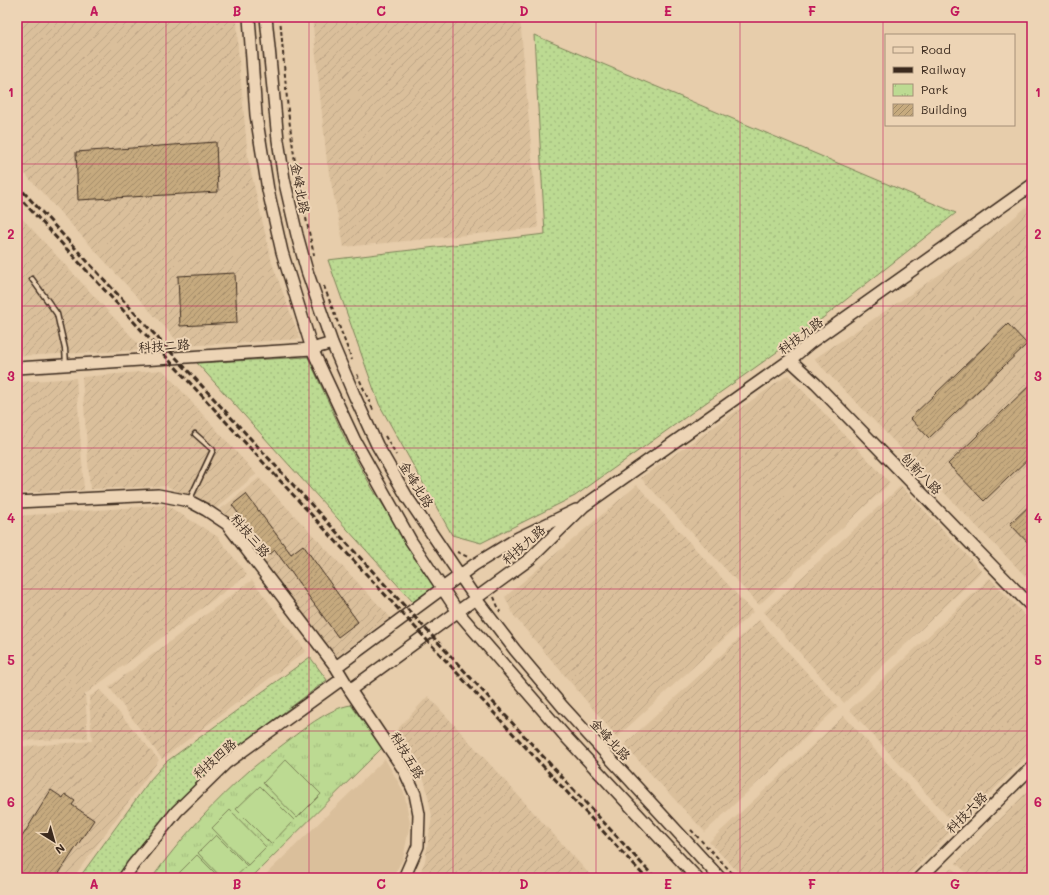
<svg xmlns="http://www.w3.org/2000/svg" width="1049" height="895" font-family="Mali,'LXGW WenKai TC',sans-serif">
	<defs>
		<pattern id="industrial-furrows" width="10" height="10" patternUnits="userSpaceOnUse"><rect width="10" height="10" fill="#dabf9b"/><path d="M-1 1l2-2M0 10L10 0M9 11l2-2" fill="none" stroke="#bca485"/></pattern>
		<pattern id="grass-dots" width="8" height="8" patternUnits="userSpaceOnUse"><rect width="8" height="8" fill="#bcda92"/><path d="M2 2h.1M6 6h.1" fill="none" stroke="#a2bb7d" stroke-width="1.8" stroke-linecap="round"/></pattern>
		<pattern id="park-tufts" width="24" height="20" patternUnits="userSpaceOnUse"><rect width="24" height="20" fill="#bcda92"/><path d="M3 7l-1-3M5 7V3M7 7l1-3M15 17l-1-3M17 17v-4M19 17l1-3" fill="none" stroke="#a2bb7d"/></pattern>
		<pattern id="building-hatch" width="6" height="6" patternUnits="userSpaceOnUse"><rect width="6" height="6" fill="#c6aa7e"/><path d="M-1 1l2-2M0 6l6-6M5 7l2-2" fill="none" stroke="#a28b67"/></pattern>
	</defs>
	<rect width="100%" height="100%" fill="#e7cdab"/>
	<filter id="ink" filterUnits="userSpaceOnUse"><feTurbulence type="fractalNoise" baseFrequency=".025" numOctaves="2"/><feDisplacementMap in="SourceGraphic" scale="8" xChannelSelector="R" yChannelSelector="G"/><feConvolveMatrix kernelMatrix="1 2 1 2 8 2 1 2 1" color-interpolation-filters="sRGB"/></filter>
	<g filter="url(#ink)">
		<path fill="#dabf9b" d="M385 759 404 792 410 823 403 859 392 878H262Z"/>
		<path fill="url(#industrial-furrows)" d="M18 17H237L238 50 248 159 272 263 300 339 182 346 17 165V129L21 127Z
			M312 17H520L538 228 344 247 327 162Z
			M1032 202V583L814 359 976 250Z
			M17 213 144 350 17 356Z
			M163 370 256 474 214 510 167 486 90 489 82 377Z
			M788 375 890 483 759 605 641 478Z
			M76 378 84 490 17 493V382Z
			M259 478 390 617 335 658 221 509Z
			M637 485 753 612 617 737 514 616 505 597Z
			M901 486 982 571 844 703 764 612Z
			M166 505 218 537 247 575 85 694 88 738 17 741V516Z
			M990 578 1032 623V751L957 827 850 710Z
			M252 580 306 651 162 759 109 687Z
			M759 620 838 707 705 832 624 745Z
			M100 690 159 760 73 878H17V747L92 741 89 697Z
			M428 696 592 877 591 878H418L425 861 432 816 425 782 394 733Z
			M844 716 950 832 906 878H744L709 842Z
			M1032 787V878H972L956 863Z
			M952 868 962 878H941Z"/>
		<path fill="url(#grass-dots)" stroke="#7c8258" d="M534 35 956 213 805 332 575 496 481 543 452 535 379 404 328 260 545 234Z
			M308 357 347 443 372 488 435 586 413 602 197 363Z
			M310 657 327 680 222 759 173 806 131 858 118 878H79L150 780 166 762Z"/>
		<path fill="url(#park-tufts)" stroke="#7c8258" d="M351 705 382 748 251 878H152C180 839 214 802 250 770 262 760 276 750 289 740 306 727 330 708 351 705Z"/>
		<path fill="#bcda92" stroke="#7c8258" d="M286 759 321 794 297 818 263 783Z
			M260 786 294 820 271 844 236 809Z
			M230 810 266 847 248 865 212 828Z
			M216 835 247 866 234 878H222L198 853Z
			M197 855 220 878H184L179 873Z"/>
		<path fill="url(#building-hatch)" stroke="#3b2a1e" d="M216 142 218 192 78 200 76 152Z
			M235 273 237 323 180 326 178 276Z
			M1008 324 1027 344 929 438 910 418Z
			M1032 383V455L984 501 948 464Z
			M246 494 291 554 303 545 358 622 338 637 275 550 269 555 232 505Z
			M1032 503V547L1010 524Z
			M51 790 63 798 65 794 75 801 72 805 94 820 56 878H17V845Z"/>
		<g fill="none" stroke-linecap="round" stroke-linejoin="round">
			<g stroke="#3b2a1e" stroke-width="7">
				<path id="lane" d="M32 279 57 314 65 349 66 364
					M189 501 213 450 195 434"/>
			</g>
			<g stroke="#3b2a1e" stroke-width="14">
				<path id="secondary" d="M249 17 256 115 268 190 282 252 312 349 355 441 411 541 458 612 566 737 697 878
					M266 17 278 140 284 179 297 235 307 271 332 343 355 397 377 445 407 497 476 599 515 650 563 707 720 878
					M790 360 816 384 1032 607
					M17 368 312 349 332 343
					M17 502 158 495 189 501 206 510 227 524 336 667 350 690 404 770 415 794 419 814 418 846 404 878
					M336 667 474 565 518 538 576 510
					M350 690 530 559 584 506 790 360 810 343 1032 185
					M124 878 133 865 177 811 226 763 342 679
					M920 878 1032 767"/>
			</g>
			<path stroke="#3b2a1e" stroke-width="2" stroke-dasharray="4 3" stroke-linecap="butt" d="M280 17 288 111 297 177 314 255
				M324 286 352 360
				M357 374 374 412
				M385 436 396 455
				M457 552 468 557
				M494 597 500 612
				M691 830 737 878"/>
			<use href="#lane" stroke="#edd4b5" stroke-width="4"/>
			<use href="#secondary" stroke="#edd4b5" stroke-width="11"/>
			<path stroke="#3b2a1e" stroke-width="3" stroke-dasharray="6 3" stroke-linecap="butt" d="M17 185 655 878
				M17 195 646 878"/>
		</g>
	</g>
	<path fill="none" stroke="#c2185b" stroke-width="1" stroke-opacity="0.55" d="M166 17V878M309 17V878M453 17V878M596 17V878M740 17V878M883 17V878M17 164H1032M17 306H1032M17 448H1032M17 589H1032M17 731H1032"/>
	<g text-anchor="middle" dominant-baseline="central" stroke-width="4" stroke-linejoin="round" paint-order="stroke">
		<g font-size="13" fill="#3b2a1e" stroke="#edd4b5">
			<text transform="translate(301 188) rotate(79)">金峰北路</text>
			<text transform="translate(800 335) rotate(-37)">科技九路</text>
			<text transform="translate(164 345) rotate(-4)">科技二路</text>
			<text transform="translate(922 473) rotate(46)">创新八路</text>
			<text transform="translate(417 484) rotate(58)">金峰北路</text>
			<text transform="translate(251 535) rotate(50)">科技三路</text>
			<text transform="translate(523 544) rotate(-41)">科技九路</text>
			<text transform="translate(611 739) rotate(47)">金峰北路</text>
			<text transform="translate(408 755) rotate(59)">科技五路</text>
			<text transform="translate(214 758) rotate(-41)">科技四路</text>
			<text transform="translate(966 812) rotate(-45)">科技六路</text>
		</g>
	</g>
	<rect width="1049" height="895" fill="none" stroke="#edd4b5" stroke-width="44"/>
	<rect x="885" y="34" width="130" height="92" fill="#edd4b5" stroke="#a69079"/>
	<rect x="893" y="47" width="20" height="6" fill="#edd4b5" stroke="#a69079"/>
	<text x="921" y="54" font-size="12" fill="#3b2a1e">Road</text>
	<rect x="893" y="67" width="20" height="6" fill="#3b2a1e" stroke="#a69079"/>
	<text x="921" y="74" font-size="12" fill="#3b2a1e">Railway</text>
	<rect x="893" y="84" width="20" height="12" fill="url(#park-tufts)" stroke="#a69079"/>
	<text x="921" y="94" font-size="12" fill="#3b2a1e">Park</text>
	<rect x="893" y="104" width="20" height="12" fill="url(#building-hatch)" stroke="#a69079"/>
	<text x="921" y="114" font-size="12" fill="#3b2a1e">Building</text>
	<g transform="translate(54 841) rotate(143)" stroke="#edd4b5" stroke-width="3" paint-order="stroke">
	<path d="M0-3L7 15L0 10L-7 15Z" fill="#3b2a1e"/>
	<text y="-6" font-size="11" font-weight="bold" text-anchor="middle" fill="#3b2a1e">N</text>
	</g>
	<rect x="22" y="22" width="1005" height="851" fill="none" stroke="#c2185b" stroke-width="1.5"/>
	<g font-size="13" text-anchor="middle" font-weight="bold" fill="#c2185b">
		<text x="94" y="16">A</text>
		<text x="237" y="16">B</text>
		<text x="381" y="16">C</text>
		<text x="524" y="16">D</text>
		<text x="668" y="16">E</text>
		<text x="812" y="16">F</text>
		<text x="955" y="16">G</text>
		<text x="11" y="97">1</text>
		<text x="1038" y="97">1</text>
		<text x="11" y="239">2</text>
		<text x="1038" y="239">2</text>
		<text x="11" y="381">3</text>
		<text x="1038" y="381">3</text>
		<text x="11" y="523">4</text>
		<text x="1038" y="523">4</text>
		<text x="11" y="665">5</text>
		<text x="1038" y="665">5</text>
		<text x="11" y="807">6</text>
		<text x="1038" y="807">6</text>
		<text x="94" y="889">A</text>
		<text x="237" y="889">B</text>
		<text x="381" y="889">C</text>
		<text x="524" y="889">D</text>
		<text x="668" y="889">E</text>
		<text x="812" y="889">F</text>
		<text x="955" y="889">G</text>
	</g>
</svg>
